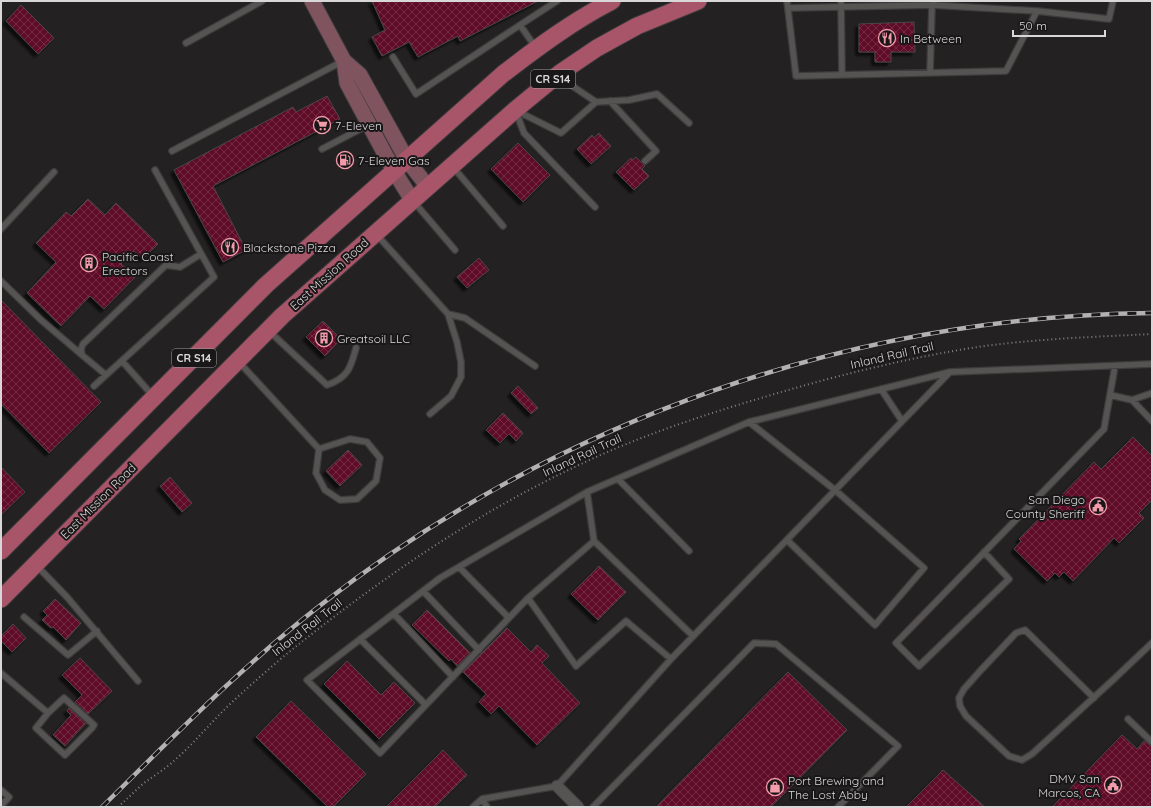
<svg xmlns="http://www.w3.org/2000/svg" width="1153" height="808" font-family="Quicksand,sans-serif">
	<defs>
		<pattern id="building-cross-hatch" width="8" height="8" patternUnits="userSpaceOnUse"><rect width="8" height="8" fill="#5e0727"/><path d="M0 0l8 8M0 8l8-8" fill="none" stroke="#742a46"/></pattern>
		<filter id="shadow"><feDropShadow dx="-3.5" dy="3.5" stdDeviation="1" flood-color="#0009"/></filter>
	</defs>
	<rect width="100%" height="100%" fill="#232121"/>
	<path fill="url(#building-cross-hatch)" stroke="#4a4748" filter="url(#shadow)" d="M372 1H538L460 41 458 36 418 57 409 42 382 56 372 37 385 30Z
		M21 5 54 38 38 54 6 21Z
		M914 22 915 52H891V62H875V52H859V24Z
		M327 96 340 119 213 186 246 250 223 262 174 170 293 107 296 112Z
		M599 133 611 146 591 164 577 149 592 135 594 138Z
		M518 143 550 175 523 202 491 169Z
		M636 157 645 166 642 169 649 176 634 190 616 172 631 158 632 160Z
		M88 199 105 215 116 203 158 244 143 259 134 251 121 264 135 277 104 309 90 296 61 326 27 293 56 262 36 243 66 212 71 216Z
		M479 258 489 270 467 288 457 277Z
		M1 300 101 402 49 453 1 404Z
		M323 321 341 339 325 356 306 337Z
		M518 386 538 408 531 414 511 393Z
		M503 413 523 433 516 441 509 434 500 443 486 430Z
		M1133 437 1152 456V500L1139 513 1144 518 1119 543 1114 538 1073 581 1064 572 1059 577 1055 573 1047 581 1014 549 1021 541 1019 539 1094 462 1101 469Z
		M348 450 362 465 340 486 326 471Z
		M1 467 25 492 1 515Z
		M170 477 192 503 182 512 160 486Z
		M599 566 626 592 598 620 571 594Z
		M55 599 81 623 66 640 53 627 51 628 42 620 47 615 43 611Z
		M427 610 470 653 457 666 451 659 449 661 412 625Z
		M13 624 26 638 12 652 1 641V636Z
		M507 628 531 652 537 645 549 656 542 663 580 703 537 745 499 706 491 714 479 702 486 694 463 672Z
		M80 658 112 691 88 714 75 702 82 695 62 675Z
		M347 661 381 695 394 682 415 703 379 739 324 684Z
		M788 672 847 730 771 807H656Z
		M291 701 366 774 333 807H328L256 737Z
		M69 708 86 723 65 746 53 735 71 715 67 711Z
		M1122 735 1137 749 1144 741 1152 746V807H1052Z
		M443 750 467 775 435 807H386Z
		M943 770 985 807H906Z"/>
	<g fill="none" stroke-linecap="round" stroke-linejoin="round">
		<g stroke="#3e3b3c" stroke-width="8">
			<path id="service" d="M787 1 796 76 1006 71 1037 11 1109 19 1113 1
				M841 1 842 75
				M934 1 932 5 1037 11
				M788 8 932 5 930 73
				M520 25 557 1
				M186 43 262 1
				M393 57 416 94 520 25 536 48
				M610 101 656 151 645 161
				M596 102 629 100 657 94 689 123
				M517 111 561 133 596 102 559 77
				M516 112 524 133 595 207
				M322 149 368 125
				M172 151 343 61
				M453 167 503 226
				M414 202 455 250
				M1 229 54 172
				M377 235 448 314 465 318 535 366
				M1 281 41 320 82 355
				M270 332 327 385C348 378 351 367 356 348
				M122 361 153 396
				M238 361 319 449 316 473 325 490 340 500 357 499 376 481 380 458 367 442 350 439 319 449
				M106 375 82 355 81 349 83 344 166 265 180 267 201 254
				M94 386 214 277 155 170
				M881 389 902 421
				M1110 395 1132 400 1152 393
				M1132 400 1152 421
				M430 414 451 396 461 377V362L457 342 448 314
				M749 422 835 490 924 568 875 625 787 540
				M618 479 689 551
				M594 541 693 636
				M984 552 1009 579 919 666 896 643 1104 429 1115 366
				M37 566 67 597 138 681
				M459 567 509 618
				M423 591 479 650
				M528 598 380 753 307 680 440 578 587 492 749 422 950 372
				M394 614 453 677
				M24 617 68 655 97 631
				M360 639 426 705
				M671 659 950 372 1152 364
				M1 673 48 713
				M64 698 94 725 92 728 65 755 36 728 48 713Z
				M1094 698 1025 630 1016 633 981 670 964 689 959 698 960 706 966 716 1009 756 1022 760 1032 754 1114 679 1152 643
				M1128 719 1152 742
				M1 790 9 797 1 806
				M482 799 487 807
				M473 807 482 799 557 786 671 659 626 621 576 666 528 598 594 541 587 492
				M593 807 754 643 776 644 898 746 838 807"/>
		</g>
		<g stroke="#3e3b3c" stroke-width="13">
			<path id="minor" d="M557 786 578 807"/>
		</g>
		<g stroke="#3e3b3c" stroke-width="17">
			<path id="secondary" d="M312 1 344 61 347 83 394 171 412 200
				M344 61 360 75 407 160 428 187"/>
		</g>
		<g stroke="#3e3b3c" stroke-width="19">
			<path id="primary" d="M1 551 266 285 503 74C538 47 573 21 612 1
				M1 599 282 316 515 110 560 73 597 48 637 26 698 1"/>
		</g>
		<path stroke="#868485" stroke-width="2" stroke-dasharray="1 3" stroke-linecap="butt" d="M118 807C127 799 135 791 144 783 155 775 167 768 177 758 193 744 207 727 222 712 241 693 262 675 283 657 379 579 481 509 594 458 651 432 710 413 771 395 836 376 903 359 971 348 1030 339 1092 337 1152 334"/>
		<use href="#service" stroke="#565353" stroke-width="5.5"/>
		<use href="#minor" stroke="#565353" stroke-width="11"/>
		<use href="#secondary" stroke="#7f545f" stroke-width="15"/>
		<use href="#primary" stroke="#a8556a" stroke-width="17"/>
		<g stroke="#b3b1b2" stroke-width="4.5">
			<path id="rail" d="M102 807C173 737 243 665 322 604 558 420 853 316 1152 313"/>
		</g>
		<use href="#rail" stroke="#1a1718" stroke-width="3" stroke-dasharray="9" stroke-linecap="butt"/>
	</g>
	<defs>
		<g id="restaurant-ring" transform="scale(0.9)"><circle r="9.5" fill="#1a1718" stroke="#f39aab" stroke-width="1.5"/><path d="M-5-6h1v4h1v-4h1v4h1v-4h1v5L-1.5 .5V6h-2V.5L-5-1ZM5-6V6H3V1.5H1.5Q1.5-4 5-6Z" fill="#f39aab"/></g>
		<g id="supermarket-ring" transform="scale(0.9)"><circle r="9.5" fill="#1a1718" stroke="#f39aab" stroke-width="1.5"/><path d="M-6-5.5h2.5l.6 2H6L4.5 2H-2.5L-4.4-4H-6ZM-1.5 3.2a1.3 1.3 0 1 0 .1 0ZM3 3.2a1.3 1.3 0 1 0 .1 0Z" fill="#f39aab"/></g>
		<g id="fuel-ring" transform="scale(0.9)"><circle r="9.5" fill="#1a1718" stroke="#f39aab" stroke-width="1.5"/><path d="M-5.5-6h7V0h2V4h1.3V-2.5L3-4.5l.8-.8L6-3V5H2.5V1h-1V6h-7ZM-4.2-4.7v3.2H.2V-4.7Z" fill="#f39aab"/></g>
		<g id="building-ring" transform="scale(0.9)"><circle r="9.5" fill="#1a1718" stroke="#f39aab" stroke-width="1.5"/><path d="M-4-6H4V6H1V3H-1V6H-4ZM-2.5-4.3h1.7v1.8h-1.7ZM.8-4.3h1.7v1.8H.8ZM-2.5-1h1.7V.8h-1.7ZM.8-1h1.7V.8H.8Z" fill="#f39aab"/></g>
		<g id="civic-ring" transform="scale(0.9)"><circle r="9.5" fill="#1a1718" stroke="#f39aab" stroke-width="1.5"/><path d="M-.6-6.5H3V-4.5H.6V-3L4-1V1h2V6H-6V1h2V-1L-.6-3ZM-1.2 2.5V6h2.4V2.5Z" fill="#f39aab"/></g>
		<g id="shop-ring" transform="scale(0.9)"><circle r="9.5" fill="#1a1718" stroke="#f39aab" stroke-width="1.5"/><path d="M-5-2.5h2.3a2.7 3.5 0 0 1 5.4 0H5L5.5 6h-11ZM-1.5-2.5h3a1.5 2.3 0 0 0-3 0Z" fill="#f39aab"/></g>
	</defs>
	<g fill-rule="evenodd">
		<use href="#restaurant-ring" x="887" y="38"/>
		<use href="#supermarket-ring" x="322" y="125"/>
		<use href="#fuel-ring" x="345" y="160"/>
		<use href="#restaurant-ring" x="230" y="247"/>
		<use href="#building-ring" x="89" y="263"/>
		<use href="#building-ring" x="324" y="338"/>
		<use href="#civic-ring" x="1098" y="506"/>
		<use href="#civic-ring" x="1113" y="785"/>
		<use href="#shop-ring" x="775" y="787"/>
	</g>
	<g text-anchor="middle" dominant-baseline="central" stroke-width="4" stroke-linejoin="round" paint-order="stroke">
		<g fill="#1a1718" stroke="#a09d9e" stroke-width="1">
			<rect x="531" y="70" width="44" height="18" rx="3"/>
			<rect x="172" y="349" width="44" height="18" rx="3"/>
		</g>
		<g font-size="11" font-weight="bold" fill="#d9d7d8">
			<text x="553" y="79">CR S14</text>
			<text x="194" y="358">CR S14</text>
		</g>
		<g font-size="12" fill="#d9d7d8" stroke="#1a1718" text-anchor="start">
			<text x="900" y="38">In Between</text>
			<text x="335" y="125">7-Eleven</text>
			<text x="358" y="160">7-Eleven Gas</text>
			<text x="243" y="247">Blackstone Pizza</text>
			<text x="102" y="256">Pacific Coast<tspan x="102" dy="14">Erectors</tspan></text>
			<text x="337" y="338">Greatsoil LLC</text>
			<text x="1085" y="499" text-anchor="end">San Diego<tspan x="1085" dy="14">County Sheriff</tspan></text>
			<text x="1100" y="778" text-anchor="end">DMV San<tspan x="1100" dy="14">Marcos, CA</tspan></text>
			<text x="788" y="780">Port Brewing and<tspan x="788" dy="14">The Lost Abby</tspan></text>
		</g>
		<g font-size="12" fill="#d9d7d8" stroke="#1a1718">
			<text transform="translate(329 274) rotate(-42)">East Mission Road</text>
			<text transform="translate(892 355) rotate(-13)">Inland Rail Trail</text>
			<text transform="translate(582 455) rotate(-25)">Inland Rail Trail</text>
			<text transform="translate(98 501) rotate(-45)">East Mission Road</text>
			<text transform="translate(307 627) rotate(-38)">Inland Rail Trail</text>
		</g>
	</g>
	<rect width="1153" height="808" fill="none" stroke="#d9d7d8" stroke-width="4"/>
	<path d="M1013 30v6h92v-6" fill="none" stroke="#d9d7d8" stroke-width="2"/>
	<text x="1019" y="30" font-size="12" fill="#d9d7d8" stroke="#1a1718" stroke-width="3" paint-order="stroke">50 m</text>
</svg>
